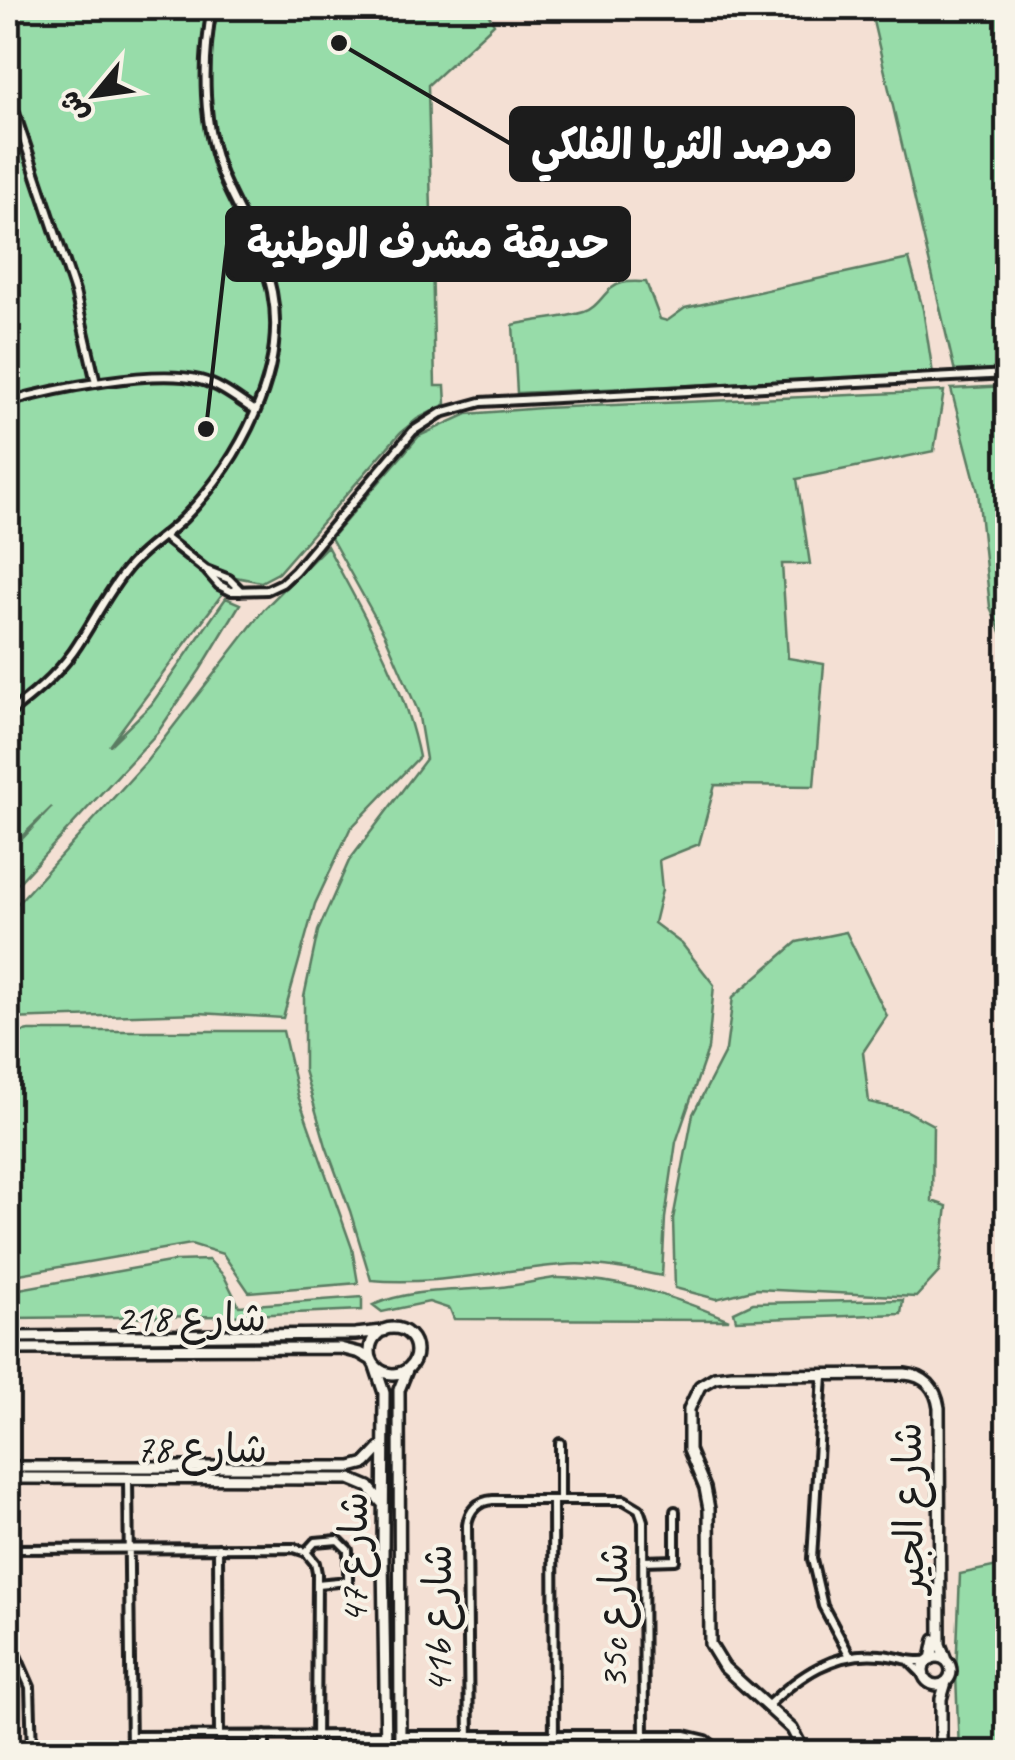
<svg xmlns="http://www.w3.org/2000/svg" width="1015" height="1760" font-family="Caveat,'Playpen Sans Arabic',sans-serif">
	<rect width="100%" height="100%" fill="#f4e0d4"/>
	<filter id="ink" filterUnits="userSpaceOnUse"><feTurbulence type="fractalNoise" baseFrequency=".01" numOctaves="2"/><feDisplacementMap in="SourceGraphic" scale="20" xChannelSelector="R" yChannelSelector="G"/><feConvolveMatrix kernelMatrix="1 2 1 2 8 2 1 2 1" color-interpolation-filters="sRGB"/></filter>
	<g filter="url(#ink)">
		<path fill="#97dca9" stroke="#5a7c62" stroke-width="2.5" d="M8 8H485L494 24 428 85 435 386H445L446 404 417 419 400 433 278 573 261 582 235 577 109 746 151 705 226 598 240 604 200 670 158 732 8 894V854L52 807 8 850Z
			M870 8H1007V369L955 372Z
			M909 259 923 309 933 374 517 393 513 325C537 319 561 319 584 312 600 307 605 287 622 283 629 281 639 282 646 282L660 319 667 321 685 308Z
			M1007 386H1008L1007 645 990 607 978 492 951 389Z
			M944 391 934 451 797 479 810 564H782L788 658 824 664 814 786 715 785 699 844 659 860 662 890 654 923 682 944 714 985 708 1049 676 1142 665 1218 662 1276C630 1270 595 1262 563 1265 499 1270 435 1286 371 1280L350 1211 326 1146 304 1070V997L318 931 349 861 426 759 418 711 385 635 331 538 419 436 467 414 542 408Z
			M327 546C363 614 404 681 419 757L350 829 315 904 283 1018 199 1013 8 1019V914L146 762 264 609Z
			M846 932 887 1016 863 1052 869 1102 907 1111 933 1125 932 1201 947 1206 939 1272 916 1297 756 1289 716 1299 675 1288 673 1219 693 1114 726 1050 733 997 797 942Z
			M29 1031H283L298 1096 352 1248 358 1283 249 1292 223 1254 191 1244 8 1276V1035Z
			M209 1260 224 1276 239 1306 362 1297V1310L228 1316 8 1318V1291L175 1261Z
			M554 1278C616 1277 673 1296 729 1320L454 1319 450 1309 429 1302 382 1312 373 1305C412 1289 450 1291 491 1288 512 1287 534 1281 554 1278Z
			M903 1300 901 1314 736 1320 734 1312 753 1303Z
			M1007 1564V1752H959L956 1674 960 1574Z"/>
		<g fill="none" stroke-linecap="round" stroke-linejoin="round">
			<g stroke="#1c1c1c" stroke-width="14">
				<path id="minor" d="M8 92 75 292 96 383
					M8 402C53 389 155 368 200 380 220 385 237 399 254 410
					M164 537 206 570 219 585 231 591 267 590 282 583 295 571 413 431 441 413 481 402 1008 374
					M206 570 229 579 241 591
					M8 714C32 696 55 677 73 652 92 625 106 594 127 569 143 549 166 536 184 518 239 461 288 373 272 292 264 252 240 217 224 180 202 128 202 63 212 8
					M823 1375 812 1559 823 1606 850 1656
					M128 1479 131 1752
					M553 1500 554 1752
					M560 1500V1443
					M218 1548 219 1735
					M8 1549 294 1548 306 1552
					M306 1552 315 1563 317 1573 316 1752
					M306 1552 315 1542 338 1540 348 1550V1581L317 1584
					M643 1561 675 1560V1511
					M8 1637 30 1687 32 1752
					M910 1662 925 1677
					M767 1706C799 1676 835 1650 881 1655 898 1656 912 1664 929 1660
					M265 1735V1752
					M400 1735H685L706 1740 721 1752
					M132 1736 386 1735
					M469 1752 467 1525C469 1510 478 1501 493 1500H624L639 1509 643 1521 644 1752"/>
			</g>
			<g stroke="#1c1c1c" stroke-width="16">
				<path id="tertiary" d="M370 1351a23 23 0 1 1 46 0a23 23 0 1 1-46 0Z
					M8 1337 355 1334 383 1331
					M8 1349 340 1348 360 1353 372 1360
					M375 1366 384 1393 383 1559 386 1752
					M8 1467H351L366 1463 383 1445
					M8 1478 350 1479 369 1487 381 1502
					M923 1671a14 14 0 1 1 28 0a14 14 0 1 1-28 0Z
					M931 1659 935 1640
					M400 1752 399 1390 407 1370
					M804 1752 792 1729 724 1667 710 1644 709 1509 705 1488 689 1450V1409L700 1386 715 1377 732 1375 905 1374C926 1376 936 1388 939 1408L940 1644 946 1660
					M941 1752V1699L946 1682"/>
			</g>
			<use href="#minor" stroke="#f7f3e8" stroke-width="6"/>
			<use href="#tertiary" stroke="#f7f3e8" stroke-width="9"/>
		</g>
	</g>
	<g text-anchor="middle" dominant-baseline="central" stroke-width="8" stroke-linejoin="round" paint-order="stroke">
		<g font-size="40" fill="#1c1c1c" stroke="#f7f3e8">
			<text x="191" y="1318">شارع 218</text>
			<text x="201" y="1449">شارع 78</text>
			<text transform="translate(909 1508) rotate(-91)">شارع الجير</text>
			<text transform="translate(354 1558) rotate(-90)">شارع 47</text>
			<text transform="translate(614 1616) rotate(-90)">35c شارع</text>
			<text transform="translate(438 1619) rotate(-90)">41b شارع</text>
		</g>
	</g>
	<path fill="none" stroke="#1c1c1c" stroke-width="4" d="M339 43L511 144M206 429L227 244"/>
	<g fill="#1c1c1c" stroke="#f7f3e8" stroke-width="4">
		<circle cx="339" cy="43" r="10"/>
		<circle cx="206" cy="429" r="10"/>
	</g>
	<g fill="#1c1c1c" stroke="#1c1c1c" stroke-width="4">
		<rect x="511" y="108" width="342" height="72" rx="10"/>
		<rect x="227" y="208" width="402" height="72" rx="10"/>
	</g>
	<g font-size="42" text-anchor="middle" font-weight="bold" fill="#fff">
		<text x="682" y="159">مرصد الثريا الفلكي</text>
		<text x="428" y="258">حديقة مشرف الوطنية</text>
	</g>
	<rect width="1015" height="1760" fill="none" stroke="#f7f3e8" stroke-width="40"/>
	<rect x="20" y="20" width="975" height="1720" fill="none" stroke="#1c1c1c" stroke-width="4" filter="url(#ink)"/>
	<g transform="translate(95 95) rotate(241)" stroke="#f7f3e8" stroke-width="8" paint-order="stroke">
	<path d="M0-8L18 38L0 25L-18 38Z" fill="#1c1c1c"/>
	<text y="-15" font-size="28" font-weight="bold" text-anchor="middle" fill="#1c1c1c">ش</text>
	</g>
</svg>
